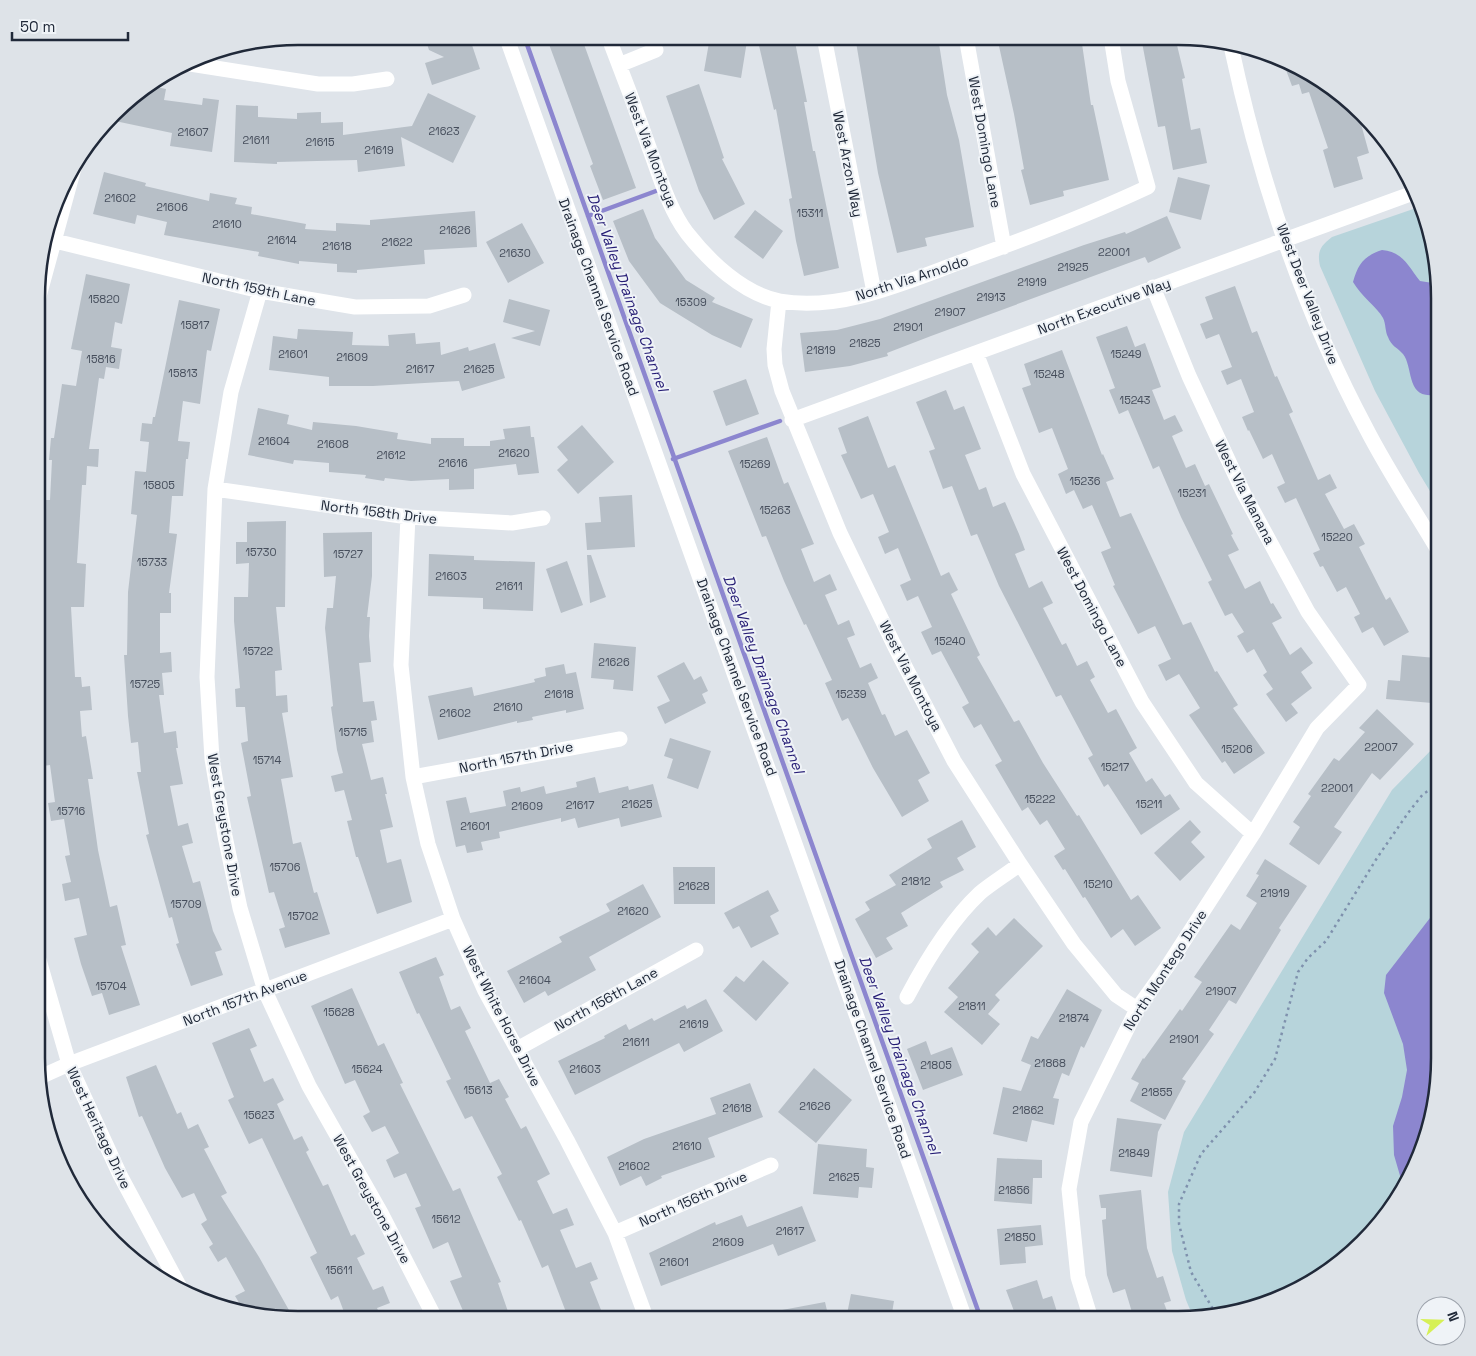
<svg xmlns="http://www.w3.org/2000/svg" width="1476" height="1356" font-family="'Space Grotesk',sans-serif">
	<rect width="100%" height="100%" fill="#dfe4ea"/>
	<path fill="#b7d4db" d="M1422 206 1439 281V506L1419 473 1375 391 1320 266C1317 252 1320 246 1332 237Z
		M1440 741V1058L1435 1109 1413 1173 1350 1255 1278 1300 1194 1319 1186 1300 1172 1251 1168 1192 1184 1132 1392 790Z"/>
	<path fill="#8c86cf" d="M1382 250C1403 252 1408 266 1420 281L1439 284V394C1405 402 1414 368 1403 354 1398 348 1391 346 1388 337 1385 332 1386 324 1383 318 1377 307 1361 296 1353 282 1358 264 1364 256 1382 250Z
		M1440 905V1058L1435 1109 1413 1173 1403 1186 1394 1155 1393 1126 1402 1097 1407 1070 1403 1044 1384 993 1386 975Z"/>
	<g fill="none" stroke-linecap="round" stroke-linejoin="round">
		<path stroke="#8c86cf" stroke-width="4.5" d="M524 36 981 1319
			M588 216 656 191
			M673 459 780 421"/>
	</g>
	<path fill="#b7bfc7" d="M440 36H469L480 69 432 85 425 63 444 57 429 50 426 41Z
		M546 36H581L636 188 603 200 590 166 593 164Z
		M710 37 747 41 741 78 704 71Z
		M757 37H794L807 102H804L813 151H815L839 268 804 276 796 241 789 199 792 198 776 109 774 110Z
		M881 37H938L947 95 959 140 974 227 925 238 927 246 897 253 878 173 856 42Z
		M997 37H1081L1091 105H1093L1109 180 1063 191 1064 196 1030 205 1021 170 1024 169 1014 114Z
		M1141 37H1175L1185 78 1182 79 1191 130 1200 128 1207 163 1173 170 1165 126 1158 127Z
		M1293 63 1358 113 1369 153 1357 157 1363 179 1334 188 1323 150 1328 148 1309 92 1302 94 1299 84 1292 86 1286 70 1294 67Z
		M699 84 724 158 722 159 745 204 714 220 699 191 666 96Z
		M152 86 166 89 164 100 202 105 203 98 219 100 212 152 170 146 172 133 115 121 117 111 126 101Z
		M428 93 476 116 453 163 401 137 405 166 358 172 357 160 277 162V164L234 162 236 105 258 106V117L297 119V113L321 112V123L343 122V135L412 126Z
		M104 172 146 183 145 186 209 201 210 193 237 198 235 204 252 207 251 214 306 224 305 229 336 231V223L370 225V220L475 211 477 247 424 250 425 264 357 270V273L337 272V264L299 261V264L258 256 259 252 164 235 167 222 137 215 135 224 93 214Z
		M1178 177 1210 185 1201 220 1169 212Z
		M643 209 655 238 686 280 715 298 712 302 753 319 741 348 712 335 660 303 629 261 613 221Z
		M755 210 783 231 763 259 734 237Z
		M1167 216 1181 248 1148 263 1145 257 931 336 887 353 888 356 850 366 805 372 800 333 837 330 880 319 1084 245 1125 232 1126 234Z
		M522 223 544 263 508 283 486 242Z
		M86 274 130 284 122 324 115 322 111 347 122 349 119 369 106 367 104 379 99 378 89 449H99L98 467 87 466 86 485H82L77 563 86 564 84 607H71L75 677H81L82 687 90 686 92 710 80 711 82 737 86 736 93 779H88L98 850 110 907 117 905 126 945 121 946 140 1005 109 1015 102 993 92 996 81 964 74 938 87 935 79 898 65 901 62 884 71 882 65 856 70 855 64 819 51 821 48 803 55 802 50 765 43 766 39 743H43L38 680 41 500H50L52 460H49L51 438H54L62 384 76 386 82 351 71 349Z
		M1235 286 1252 333 1257 331 1275 377 1277 376 1293 412 1289 414 1318 480 1330 474 1337 488 1325 494 1344 529 1354 524 1365 544 1359 547 1386 600 1390 597 1409 632 1384 646 1373 627 1362 633 1354 617 1360 614 1346 587 1337 592 1323 566 1320 567 1313 553 1320 550 1296 498 1285 503 1277 487 1285 483 1272 454 1263 459 1249 430 1248 431 1242 417 1254 412 1241 379 1227 385 1221 371 1232 367 1219 334 1206 339 1200 324 1213 319 1205 297Z
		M509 299 550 310 540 346 511 338 535 331 503 322Z
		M179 300 220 309 211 351 207 350 200 404 183 401 178 441 190 442 188 459H186L183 496H172L169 533 177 534 169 593H171V613H160V653L171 652 172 672 162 673 164 695H159L164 733 176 731 178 748H176L183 784 170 786 178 826 188 823 193 843 182 846 193 883 200 881 213 931 222 950 215 952 223 975 191 986 176 944 179 943 172 917 169 918 146 835 149 834 137 772H141L138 742 131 743 128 716 124 655H127L128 592 137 515 131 514 135 471 146 472 149 442 140 441 142 423 152 424 153 417H155Z
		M1127 326 1135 347 1145 343 1161 387 1152 390 1164 420 1175 415 1183 431 1172 436 1186 468 1195 464 1205 486 1209 484 1233 534 1231 535 1239 550 1228 555 1245 589 1260 581 1271 604 1273 603 1282 618 1272 623 1290 655 1301 647 1313 663 1301 672 1312 688 1291 704 1298 713 1286 722 1266 694 1273 689 1263 675 1267 672 1254 649 1247 653 1237 636 1244 632 1232 613 1225 616 1208 582 1212 580 1181 517 1159 466 1153 469 1128 410 1119 414 1109 390 1115 388 1096 337Z
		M298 329 353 332 352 345 389 346 388 335 415 333 416 344 440 342 441 355 468 347 469 351 495 343 505 378 462 391 459 381 373 386H329V377L269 370 273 336 297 339Z
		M1062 350 1102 455 1103 454 1114 479 1106 482 1120 517 1131 513 1183 625 1191 622 1215 672 1217 671 1238 705 1233 708 1265 753 1234 774 1225 761 1222 763 1189 715 1200 708 1179 674 1166 681 1158 665 1171 659 1155 626 1138 634 1113 586 1115 585 1101 552 1111 548 1092 505 1083 509 1074 490 1066 494 1058 474 1068 469 1052 428 1039 433 1022 388 1031 385 1024 364Z
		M746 379 759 414 726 426 713 391Z
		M946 390 954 410 964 406 981 449 965 455 979 490 986 487 993 507 1005 502 1019 534 1025 550 1015 554 1029 588 1042 581 1053 603 1043 608 1062 645 1066 643 1077 666 1087 661 1095 677 1090 680 1108 713 1116 709 1137 748 1129 753 1146 782 1152 778 1165 797 1170 794 1180 809 1141 835 1108 784 1104 787 1088 758 1093 755 1061 695 1056 697 999 586 977 534 971 536 952 486 943 489 929 451 935 449 916 402Z
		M258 408 289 415 287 424 312 430 313 422 356 426 398 433 397 439 431 444V438H464V446H490V441L505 439 503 429 530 426 531 437H534L539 473 518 475 516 464 474 469V489L449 490V479L411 481 385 478 384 481 365 478 366 475 329 472V463L294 460 293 464 248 455Z
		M868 416 888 468 895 465 941 576 949 572 958 590 951 594 980 655 977 657 1014 722 1019 720 1043 763 1077 816 1079 815 1131 900 1138 895 1161 928 1135 946 1123 929 1111 938 1085 897 1083 898 1065 869 1063 870 1054 856 1065 849 1047 820 1040 825 1028 807 1022 811 995 765 1002 761 981 724 974 728 962 707 969 703 941 651 932 655 921 632 932 627 918 596 907 601 900 585 911 580 898 548 885 554 878 537 889 532 873 494 861 499 841 455 847 453 838 428Z
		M582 425 614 462 578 494 557 470 568 460 557 447Z
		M767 437 784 484 788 482 814 544 801 549 814 582 830 574 837 590 825 595 838 625 849 620 855 635 847 638 860 668 871 663 878 678 868 683 882 715 885 714 895 736 907 730 930 773 918 780 929 801 902 817 873 768 848 718 842 721 825 683 832 680 806 624 804 625 784 581 766 536 762 537 728 451Z
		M632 495 635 547 587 550 585 523 601 522 599 497Z
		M286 521 285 607H276L282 670 275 671 276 696 287 695 288 712 282 713 293 777 281 779 293 844 301 842 314 893 317 892 330 934 285 948 279 929 285 927 274 892 269 893 247 797 251 796 241 743 248 741 245 707H236L235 689 240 688 234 621V597H248L249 563 236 564V542H247V522Z
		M372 532V576L367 617H370L369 636 371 662 359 663 363 702 374 701 377 720 371 721 374 742 362 744 371 780 383 777 387 794H385L393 827 380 830 387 863 401 859 412 902 377 914 358 857H356L347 821 352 820 344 790 335 792 331 776 343 773 337 750 331 707 333 706 325 628 327 608H333L336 576 324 577 323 533Z
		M429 554 474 556V560L535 562 533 611 483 609V598L428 596Z
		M587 555H591L606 597 590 603Z
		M567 561 583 605 561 613 546 569Z
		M594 643 636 647 633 691 613 689 614 680 591 678Z
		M1402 655 1436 658 1432 703 1386 699 1388 680 1400 681Z
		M684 662 694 680 701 676 708 691 702 694 706 703 665 724 657 707 670 701 657 676Z
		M564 664 566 674 576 672 584 709 566 713V710L532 717 533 720 517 723V721L438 740 428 696 472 687 474 696 535 682 534 679 546 676 545 668Z
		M1377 709 1414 744 1380 780 1372 773 1334 827 1342 832 1319 865 1289 844 1300 827 1293 822 1311 796 1308 794 1334 758 1339 761 1365 732 1359 728Z
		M670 738 711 751 698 789 667 778 673 759 664 756Z
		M595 777 599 793 628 786 629 790 653 784 662 817 621 827 619 818 578 828 575 818 561 822V818L499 832 500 838 481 842 483 850 467 853 465 845 456 847 446 801 466 797 470 813 506 806 503 791 520 787 521 792 544 786 546 794 577 787 576 782Z
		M962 820 976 847 957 858 964 870 940 882 943 887 901 913 908 926 886 938 893 949 876 958 855 919 870 910 865 902 896 885 889 875 932 848 927 839Z
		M1190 820 1201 832 1191 842 1205 857 1180 881 1154 853Z
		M1265 859 1307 886 1279 928 1281 930 1236 1004 1229 1000 1209 1030 1214 1034 1182 1079 1186 1081 1165 1120 1130 1101 1139 1083 1131 1079 1143 1058 1144 1059 1180 1009 1182 1011 1202 982 1194 977 1231 924 1240 930 1257 903 1246 896 1259 875 1256 874Z
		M673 867H715V904H674Z
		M643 884 661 917 589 957 596 970 548 996 545 991 524 1003 507 971 562 942 559 937 610 911 606 904Z
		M768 890 779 911 770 916 779 934 751 948 739 926 733 929 724 913Z
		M1014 918 1043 946 995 995 1000 1000 988 1014 1000 1024 982 1045 944 1012 958 997 948 988 979 952 971 944 988 927 996 936Z
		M436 957 444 975 439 977 451 1010 460 1006 471 1028 465 1031 490 1083 499 1079 509 1097 505 1099 521 1129 526 1126 550 1174 537 1181 553 1214 567 1208 574 1225 560 1230 576 1268 591 1262 598 1279 590 1282 605 1320H569L548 1265 542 1268 521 1220 519 1221 497 1177 502 1174 472 1116 465 1119 446 1081 451 1079 419 1013 417 1014 399 972Z
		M763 960 789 983 756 1021 723 991 736 976 744 982Z
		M352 988 378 1046 384 1043 403 1083 400 1084 453 1191 460 1188 501 1282 498 1283 511 1320H467L450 1281 462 1277 448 1242 433 1249 415 1208 421 1206 406 1173 394 1178 386 1160 399 1153 385 1126 372 1132 363 1116 370 1112 355 1080 345 1084 311 1006Z
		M1067 989 1102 1010 1084 1048 1081 1046 1069 1076 1062 1073 1053 1098 1059 1099 1054 1125 1032 1120 1027 1142 993 1134 1003 1087 1021 1091 1031 1065 1021 1061 1031 1036 1038 1039Z
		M706 999 723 1031 684 1052 679 1043 575 1095 558 1061 605 1038 604 1036 626 1024 629 1030 652 1018 654 1021 685 1005 687 1009Z
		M249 1028 257 1046 250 1049 264 1082 273 1078 284 1100 277 1104 294 1140 302 1136 309 1150 306 1152 323 1186 328 1184 351 1236 355 1234 365 1254 357 1258 373 1290 383 1286 390 1303 377 1308 382 1320H347L338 1296 331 1300 310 1257 317 1253 262 1138 249 1144 228 1100 234 1097 212 1043Z
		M926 1041 931 1055 952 1047 963 1075 923 1090 907 1049Z
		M156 1065 177 1114 181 1112 188 1129 198 1124 209 1147 204 1149 227 1193 221 1196 259 1257 294 1319 244 1311 235 1296 245 1291 226 1257 218 1262 209 1247 213 1244 201 1224 207 1220 194 1193 182 1198 165 1168 142 1116 139 1117 126 1077Z
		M814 1068 852 1100 816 1143 778 1112Z
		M750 1083 763 1117 708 1138 715 1157 661 1176 662 1178 646 1186 641 1176 620 1186 607 1157 644 1139 716 1114 710 1098Z
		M1117 1118 1162 1124 1158 1132 1152 1177 1110 1171Z
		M818 1144 867 1149 866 1167 874 1168 872 1188 859 1187 858 1198 813 1194Z
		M997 1158 1042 1160V1178H1033L1032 1204 994 1201Z
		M1141 1190 1147 1248 1157 1278 1163 1276 1171 1301 1164 1303 1170 1319H1134L1125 1289 1113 1293 1107 1275 1102 1220 1106 1219V1208H1101L1099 1195Z
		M802 1206 816 1241 778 1256 773 1244 661 1286 649 1253 715 1222 716 1225 742 1215 747 1227Z
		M1041 1225 1043 1245 1025 1247 1026 1263 1000 1265 997 1229Z
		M1037 1280 1043 1299 1052 1296 1058 1315 1044 1319H1017L1006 1290Z
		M851 1294 894 1301 891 1319H846Z
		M825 1302 829 1319H767L766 1313Z"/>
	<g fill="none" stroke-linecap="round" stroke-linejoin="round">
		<path stroke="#7f91ad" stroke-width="2.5" stroke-dasharray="2.5 4" stroke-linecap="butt" d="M1216 1314 1191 1272 1179 1224V1204L1201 1154 1254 1093 1275 1059 1298 972 1308 958 1326 941 1377 858 1408 813 1423 794 1440 784"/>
		<path stroke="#fff" stroke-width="15" d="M506 36 965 1319
			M608 36C623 74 637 112 650 150 660 177 669 209 687 233 709 261 743 294 780 301 842 312 908 281 966 260 1028 238 1088 215 1148 187L1118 81 1111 37
			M824 37 874 292
			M966 37 1004 247
			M1231 46C1259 177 1303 310 1366 428 1388 471 1415 511 1439 552
			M190 64 318 84H353L387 79
			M619 65 656 50
			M55 241 260 291 355 307 429 306 464 295
			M260 291 231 392 215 489 207 677 212 759 225 836 240 908 265 991 309 1086 381 1213 436 1320
			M38 300 76 161
			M779 301 774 349 775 365 782 391 840 533 895 647 954 761 1020 864 1074 944 1116 995 1137 1009
			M976 353 1023 474 1142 702 1196 783 1253 834
			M792 420 1416 192
			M215 489 408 517 512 523 543 518
			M408 517 401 665 413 777 428 844 453 919 485 991 567 1140 615 1233 647 1320
			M413 777 620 739
			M37 953 69 1064 120 1175 183 1293
			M907 997C926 961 950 921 980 893 992 883 1007 874 1020 864
			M517 1049 696 950
			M38 1078 69 1064 453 919
			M615 1233 771 1165
			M1091 1319 1078 1277 1069 1189 1081 1122 1137 1009 1167 967 1253 834 1317 728 1359 685 1308 612 1244 494 1189 376 1153 287"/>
	</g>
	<g text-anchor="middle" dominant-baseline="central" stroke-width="4" stroke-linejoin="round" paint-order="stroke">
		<g font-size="11" fill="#464e5c">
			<text x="444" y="131">21623</text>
			<text x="193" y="132">21607</text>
			<text x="256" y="140">21611</text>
			<text x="320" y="142">21615</text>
			<text x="379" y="150">21619</text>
			<text x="120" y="198">21602</text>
			<text x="172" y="207">21606</text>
			<text x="810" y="213">15311</text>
			<text x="227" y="224">21610</text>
			<text x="455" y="230">21626</text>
			<text x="282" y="240">21614</text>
			<text x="397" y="242">21622</text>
			<text x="337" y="246">21618</text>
			<text x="1114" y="252">22001</text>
			<text x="515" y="253">21630</text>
			<text x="1073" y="267">21925</text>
			<text x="1032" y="282">21919</text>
			<text x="991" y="297">21913</text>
			<text x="104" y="299">15820</text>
			<text x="691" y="302">15309</text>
			<text x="950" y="312">21907</text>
			<text x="195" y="325">15817</text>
			<text x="908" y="327">21901</text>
			<text x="865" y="343">21825</text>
			<text x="821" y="350">21819</text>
			<text x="293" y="354">21601</text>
			<text x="1126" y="354">15249</text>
			<text x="352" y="357">21609</text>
			<text x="101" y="359">15816</text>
			<text x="420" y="369">21617</text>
			<text x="479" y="369">21625</text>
			<text x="183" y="373">15813</text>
			<text x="1049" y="374">15248</text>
			<text x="1135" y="400">15243</text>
			<text x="274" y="441">21604</text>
			<text x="333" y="444">21608</text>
			<text x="514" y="453">21620</text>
			<text x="391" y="455">21612</text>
			<text x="453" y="463">21616</text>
			<text x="755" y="464">15269</text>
			<text x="1085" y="481">15236</text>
			<text x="159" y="485">15805</text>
			<text x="1192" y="493">15231</text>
			<text x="775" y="510">15263</text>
			<text x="1337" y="537">15220</text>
			<text x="261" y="552">15730</text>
			<text x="348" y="554">15727</text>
			<text x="152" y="562">15733</text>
			<text x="451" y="576">21603</text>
			<text x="509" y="586">21611</text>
			<text x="950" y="641">15240</text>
			<text x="258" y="651">15722</text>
			<text x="614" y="662">21626</text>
			<text x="145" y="684">15725</text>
			<text x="559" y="694">21618</text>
			<text x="851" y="694">15239</text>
			<text x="508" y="707">21610</text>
			<text x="455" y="713">21602</text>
			<text x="353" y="732">15715</text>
			<text x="1381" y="747">22007</text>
			<text x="1237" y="749">15206</text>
			<text x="267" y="760">15714</text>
			<text x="1115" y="767">15217</text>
			<text x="1337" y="788">22001</text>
			<text x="1040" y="799">15222</text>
			<text x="637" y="804">21625</text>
			<text x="1149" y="804">15211</text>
			<text x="580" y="805">21617</text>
			<text x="527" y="806">21609</text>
			<text x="71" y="811">15716</text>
			<text x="475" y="826">21601</text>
			<text x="285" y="867">15706</text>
			<text x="916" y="881">21812</text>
			<text x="1098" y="884">15210</text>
			<text x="694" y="886">21628</text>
			<text x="1275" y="893">21919</text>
			<text x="186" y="904">15709</text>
			<text x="633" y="911">21620</text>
			<text x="303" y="916">15702</text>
			<text x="535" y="980">21604</text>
			<text x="111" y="986">15704</text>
			<text x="1221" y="991">21907</text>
			<text x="972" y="1006">21811</text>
			<text x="339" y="1012">15628</text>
			<text x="1074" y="1018">21874</text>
			<text x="694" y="1024">21619</text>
			<text x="1184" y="1039">21901</text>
			<text x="636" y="1042">21611</text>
			<text x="1050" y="1063">21868</text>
			<text x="936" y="1065">21805</text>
			<text x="367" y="1069">15624</text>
			<text x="585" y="1069">21603</text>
			<text x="478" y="1090">15613</text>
			<text x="1157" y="1092">21855</text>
			<text x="815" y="1106">21626</text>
			<text x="737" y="1108">21618</text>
			<text x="1028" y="1110">21862</text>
			<text x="259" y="1115">15623</text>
			<text x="687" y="1146">21610</text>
			<text x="1134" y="1153">21849</text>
			<text x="634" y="1166">21602</text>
			<text x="844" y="1177">21625</text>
			<text x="1014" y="1190">21856</text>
			<text x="446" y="1219">15612</text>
			<text x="790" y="1231">21617</text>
			<text x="1020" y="1237">21850</text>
			<text x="728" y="1242">21609</text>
			<text x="674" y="1262">21601</text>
			<text x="339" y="1270">15611</text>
		</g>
		<g font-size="14" fill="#202939" stroke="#eff3f7">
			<text transform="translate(985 142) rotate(80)">West Domingo Lane</text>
			<text transform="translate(651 150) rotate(69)">West Via Montoya</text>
			<text transform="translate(848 164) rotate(79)">West Arzon Way</text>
			<text transform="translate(912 278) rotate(-18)">North Via Arnoldo</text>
			<text transform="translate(259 289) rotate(12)">North 159th Lane</text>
			<text transform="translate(1308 294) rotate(69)">West Deer Valley Drive</text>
			<text transform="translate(599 297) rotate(70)">Drainage Channel Service Road</text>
			<text transform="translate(1104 306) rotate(-20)">North Executive Way</text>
			<text transform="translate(1245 492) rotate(63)">West Via Manana</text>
			<text transform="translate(379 512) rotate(7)">North 158th Drive</text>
			<text transform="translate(1092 607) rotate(62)">West Domingo Lane</text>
			<text transform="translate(911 676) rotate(63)">West Via Montoya</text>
			<text transform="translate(737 677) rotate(70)">Drainage Channel Service Road</text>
			<text transform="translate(516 757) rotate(-11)">North 157th Drive</text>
			<text transform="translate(225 825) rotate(80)">West Greystone Drive</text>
			<text transform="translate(1165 970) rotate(-57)">North Montego Drive</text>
			<text transform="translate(245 998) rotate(-21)">North 157th Avenue</text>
			<text transform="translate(606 999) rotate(-29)">North 156th Lane</text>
			<text transform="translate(502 1016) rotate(63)">West White Horse Drive</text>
			<text transform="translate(873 1059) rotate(71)">Drainage Channel Service Road</text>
			<text transform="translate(99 1128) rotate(65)">West Heritage Drive</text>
			<text transform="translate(372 1199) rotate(61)">West Greystone Drive</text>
			<text transform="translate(693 1199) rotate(-24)">North 156th Drive</text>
		</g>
		<g font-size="15" font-style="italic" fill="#241b74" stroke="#eff3f7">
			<text transform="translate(628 292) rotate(70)">Deer Valley Drainage Channel</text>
			<text transform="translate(764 674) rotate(70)">Deer Valley Drainage Channel</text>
			<text transform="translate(900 1055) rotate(70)">Deer Valley Drainage Channel</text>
		</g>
	</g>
	<path d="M0 0H1476V1356H0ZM298 45H1178A253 253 0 0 1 1431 298V1058A253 253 0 0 1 1178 1311H298A253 253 0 0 1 45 1058V298A253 253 0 0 1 298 45Z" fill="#dee3e8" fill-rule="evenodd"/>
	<path fill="none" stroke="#202939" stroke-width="2.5" d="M298 45H1178A253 253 0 0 1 1431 298V1058A253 253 0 0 1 1178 1311H298A253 253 0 0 1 45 1058V298A253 253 0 0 1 298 45Z"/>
	<g transform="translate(1441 1321) rotate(70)"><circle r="24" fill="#eff3f7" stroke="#9ca2ab"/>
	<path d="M0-4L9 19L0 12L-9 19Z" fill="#d6f056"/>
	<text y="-8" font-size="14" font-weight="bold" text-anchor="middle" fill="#202939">N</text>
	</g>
	<path d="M12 32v8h116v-8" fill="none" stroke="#202939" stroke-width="2.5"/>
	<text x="20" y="32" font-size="15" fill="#202939" stroke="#eff3f7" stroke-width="4" paint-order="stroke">50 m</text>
</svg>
